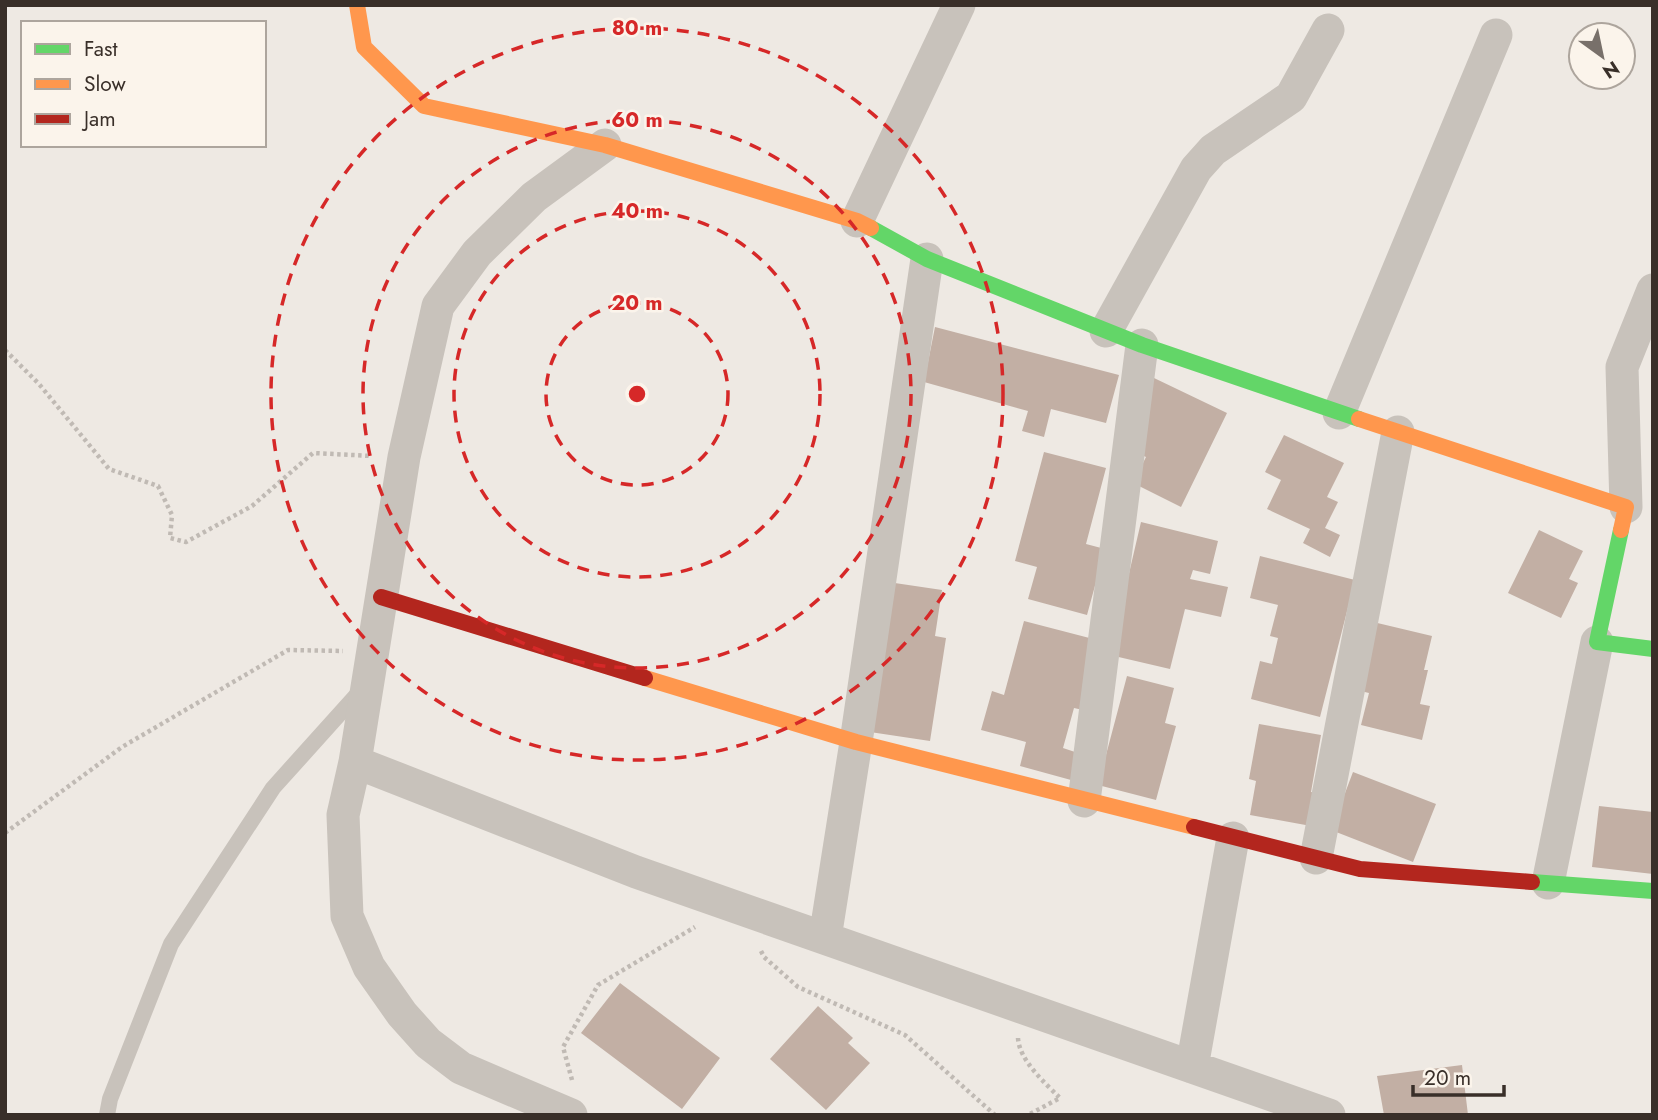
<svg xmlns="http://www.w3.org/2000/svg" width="1658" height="1120" font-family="Jost,sans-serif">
	<rect width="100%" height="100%" fill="#eee9e3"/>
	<path fill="#c2afa4" d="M935 327 1119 375 1106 423 1051 409 1044 437 1022 431 1028 411 924 382Z
		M1154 378 1227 413 1181 507 1133 483 1146 457 1131 450Z
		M1284 435 1344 463 1327 497 1338 502 1325 528 1340 535 1330 557 1303 543 1310 529 1267 509 1281 480 1265 472Z
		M1044 452 1106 468 1086 544 1105 549 1087 615 1028 599 1037 567 1015 561Z
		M1141 522 1218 541 1210 574 1193 570 1190 579 1228 587 1221 617 1185 609 1170 669 1110 655Z
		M1539 530 1583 551 1569 579 1578 583 1561 618 1508 593Z
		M1260 556 1355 580 1320 717 1251 699 1260 661 1272 664 1278 638 1270 636 1278 605 1250 598Z
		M888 582 942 590 935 636 946 638 930 741 870 732Z
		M1024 621 1101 641 1083 710 1074 708 1063 748 1078 753 1071 780 1020 766 1026 742 981 730 992 691 1004 695Z
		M1369 621 1432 636 1424 670H1428L1420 704 1430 706 1422 740 1361 725 1369 693 1352 689Z
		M1127 676 1174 688 1165 723 1176 726 1156 800 1098 785Z
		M1259 724 1321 735 1311 792 1317 793 1311 826 1250 815 1256 781 1249 779Z
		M1353 772 1436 804 1413 862 1331 830Z
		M1599 806 1653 812V874L1592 867Z
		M620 983 720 1058 682 1109 581 1033Z
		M818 1006 853 1038 848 1043 870 1063 826 1110 770 1059Z
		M1462 1065 1468 1115H1384L1377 1076Z"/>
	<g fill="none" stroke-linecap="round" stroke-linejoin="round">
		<path stroke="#c0bab4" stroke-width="4.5" stroke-dasharray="3.5 3.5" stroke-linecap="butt" d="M5 350 39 384 109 469 158 486 172 515 170 538 186 542 252 506 313 453 372 456
			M5 833 122 747 288 650 343 651
			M761 951 764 957 798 987 905 1035 995 1115
			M1018 1038C1019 1060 1045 1083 1060 1098L1028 1115
			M572 1080 563 1047 598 985 695 927"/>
		<path stroke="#c8c2bb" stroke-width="16" d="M107 1115 110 1099 171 944 273 788 362 689"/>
		<path stroke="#c8c2bb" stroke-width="33" d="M857 221 959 5
			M1106 331 1196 169 1213 150 1291 97 1328 30
			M1339 413 1496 35
			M1626 507 1622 367 1653 290
			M355 762 636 872 1329 1115
			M1084 801 1142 345
			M1316 858 1398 432
			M1548 883 1597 642
			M825 938 856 742 927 259
			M1192 1067 1233 838
			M571 1115 461 1068 428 1043 402 1014 369 967 347 916 343 815 355 762 404 457 438 306 477 253 534 197 605 145"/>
		<path stroke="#63d668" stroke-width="16" d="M871 228 927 259 1142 345 1359 419
			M1621 530 1597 642 1653 649
			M1532 882 1653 891"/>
		<path stroke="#ff974d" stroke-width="16" d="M357 5 364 47 424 106 605 145 857 221 871 228
			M1359 419 1626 507 1621 530
			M645 678 856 742 1194 827"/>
		<path stroke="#b3261e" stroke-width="16" d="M381 597 645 678
			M1194 827 1360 869 1532 882"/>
	</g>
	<g fill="none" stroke="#d62828" stroke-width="3.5" stroke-dasharray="12 9">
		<circle cx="637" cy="394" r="91"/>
		<circle cx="637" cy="394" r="183"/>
		<circle cx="637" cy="394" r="274"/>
		<circle cx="637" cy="394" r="366"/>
	</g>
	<circle cx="637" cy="394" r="10" fill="#d62828" stroke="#fbf4eb" stroke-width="3.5"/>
	<g font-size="21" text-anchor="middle" font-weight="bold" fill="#d62828" stroke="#fbf4eb" stroke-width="5" stroke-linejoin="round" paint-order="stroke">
		<text x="637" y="35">80 m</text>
		<text x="637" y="127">60 m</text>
		<text x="637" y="218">40 m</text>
		<text x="637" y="310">20 m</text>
	</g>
	<rect width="1658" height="1120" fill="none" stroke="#392f29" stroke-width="14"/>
	<rect x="21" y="21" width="245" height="126" fill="#fbf4eb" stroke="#ada59d" stroke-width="2"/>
	<rect x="35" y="44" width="35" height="10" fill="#63d668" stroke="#ada59d" stroke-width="2"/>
	<text x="84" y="56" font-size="21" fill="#392f29">Fast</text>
	<rect x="35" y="79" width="35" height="10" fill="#ff974d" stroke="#ada59d" stroke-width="2"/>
	<text x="84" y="91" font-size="21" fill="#392f29">Slow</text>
	<rect x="35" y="114" width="35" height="10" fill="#b3261e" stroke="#ada59d" stroke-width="2"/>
	<text x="84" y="126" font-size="21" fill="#392f29">Jam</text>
	<g transform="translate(1602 56) rotate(147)"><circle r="33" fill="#fbf4eb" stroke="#ada59d" stroke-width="2"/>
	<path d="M0-5L12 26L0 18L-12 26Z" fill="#78706a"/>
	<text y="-10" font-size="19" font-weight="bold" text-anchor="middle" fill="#392f29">N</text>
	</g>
	<path d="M1413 1085v10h91v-10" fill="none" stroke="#392f29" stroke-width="3.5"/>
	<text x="1424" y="1085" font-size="21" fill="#392f29" stroke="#fbf4eb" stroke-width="5" paint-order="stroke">20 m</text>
</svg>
